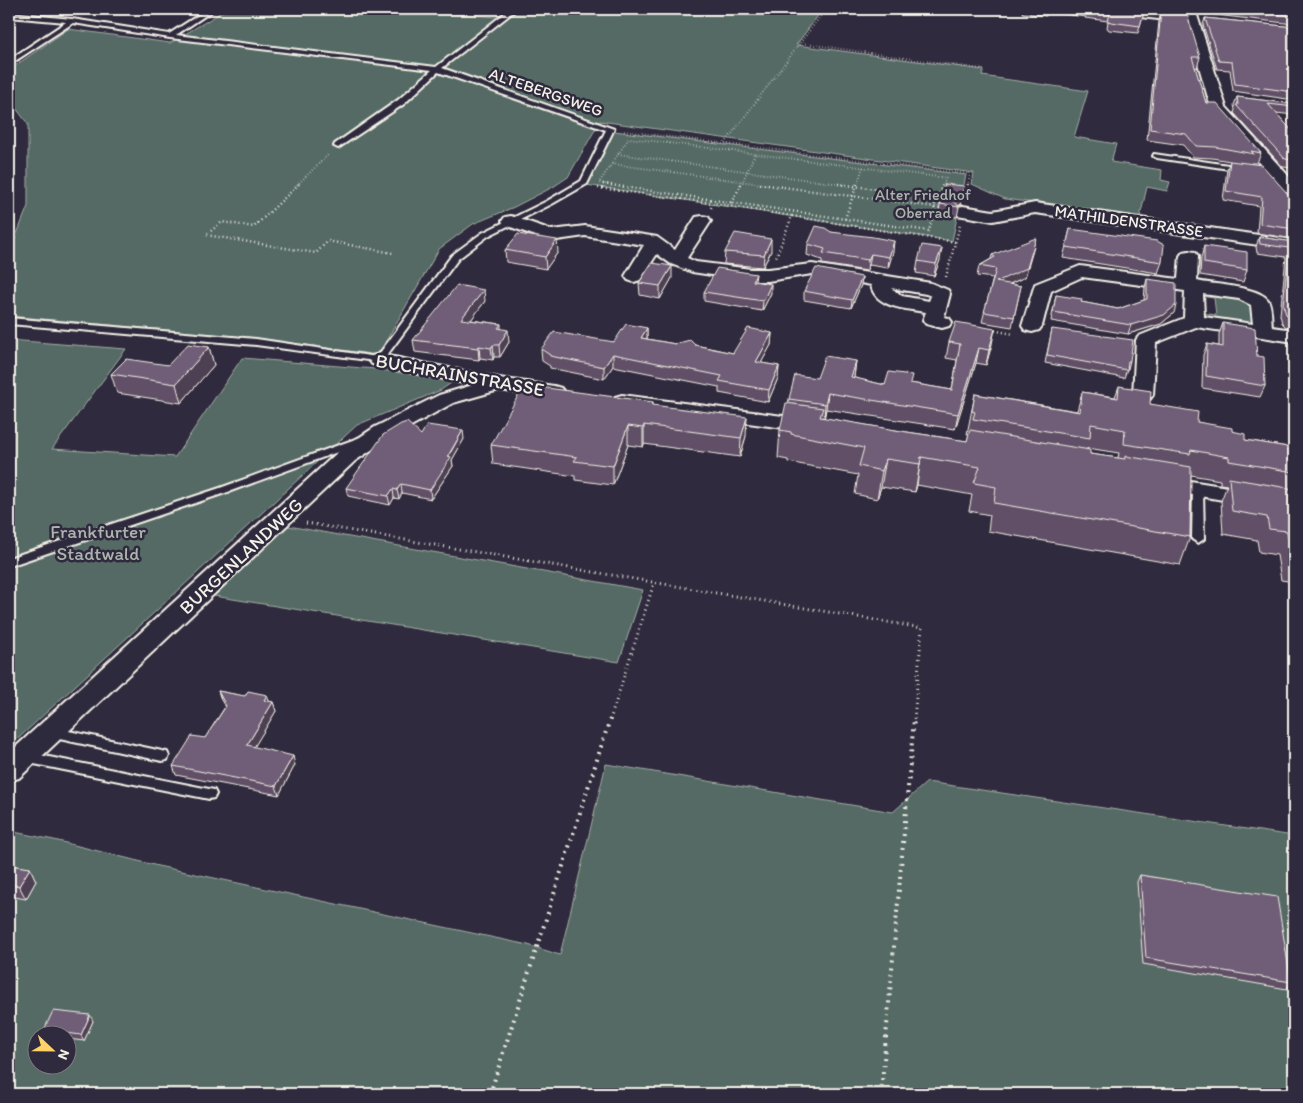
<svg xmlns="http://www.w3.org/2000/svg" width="1303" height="1103" font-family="Itim,sans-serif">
	<rect width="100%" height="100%" fill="#2f2a3d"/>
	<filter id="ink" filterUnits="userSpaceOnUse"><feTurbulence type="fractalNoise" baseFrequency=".02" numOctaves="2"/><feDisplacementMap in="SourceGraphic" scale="10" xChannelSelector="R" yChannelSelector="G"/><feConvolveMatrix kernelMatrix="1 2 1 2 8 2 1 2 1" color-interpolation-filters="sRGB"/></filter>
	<g filter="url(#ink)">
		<path fill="#546a65" stroke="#a4aea6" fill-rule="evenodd" d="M227 9H410L497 17 509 16 518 9H823L796 45 984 70 982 76 1088 91 1074 137 1116 144 1111 162 1162 170 1161 180 1170 182 1167 191 1147 187 1140 217 1005 199 972 184 974 173 600 121 568 177 553 187 514 207 473 224 439 249 378 355 257 338 9 316V254L28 206V124L9 99V70L68 29 170 43Z
			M614 131 966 175 952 241 586 185Z
			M1202 294 1242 297 1253 303V323L1204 317 1201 313 1216 315 1214 298 1200 296Z
			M9 340 126 349 52 449 175 457 242 358 375 369 454 381 441 390 357 425 9 747Z
			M283 525 643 590 619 662 208 595Z
			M606 764 893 812 927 782 1294 836V1094H9V831L54 840 158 866 528 945 560 955ZM38 1036H68V1066H38Z"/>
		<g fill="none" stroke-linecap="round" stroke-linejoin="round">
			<g stroke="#f4f1e8" stroke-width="4">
				<path id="lane" d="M208 9H215L176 35 436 67 510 9H517L442 68 614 129 587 184 552 204 488 236 458 259 382 362 256 345 9 324V318L256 339 377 357 452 255 482 233 547 201 581 181 606 130 438 72 404 104 338 148 334 146 335 144 398 100 432 70 170 38 73 23 9 65V60L66 22 9 17V13L72 19 169 34Z
					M1154 154 1242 167 1246 169 1242 171 1157 158 1153 156Z
					M361 437 365 438 366 440 365 442 228 492 9 566V558L220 488Z
					M1198 486 1203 489 1204 539 1198 543 1192 539 1193 489Z
					M50 727 162 751 167 752 169 756 167 760 162 761 50 737 45 736 44 732 45 728Z
					M24 752 214 790 216 794 214 798 209 799 19 761 17 757 19 753Z"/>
			</g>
			<g stroke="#f4f1e8" stroke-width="4">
				<path id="street" d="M1096 9H1137L1184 14 1183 9H1195L1226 107 1294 182V197L1288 196 1211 108 1186 22 1103 13Z
					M1035 203 1294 240V250L1035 213 993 221 957 215 954 211 957 207 963 206 993 211Z
					M511 216 552 230 585 226 651 236 657 237 675 250 696 217 702 216 708 217 711 221 687 258 696 262 751 269H768L812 264 931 283 948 290 950 294 944 317 949 318 952 322 949 326 942 328 926 324 923 320 926 312C907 309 875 308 871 285L812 274 768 281H751L692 272 671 264 657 254 640 280 634 282 628 280 625 276 644 245 585 236 550 241 505 225 502 221 505 217ZM891 288 926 294 931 296 929 301 902 296Z
					M1189 251 1195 252 1198 256 1197 281C1213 285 1258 286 1268 300 1272 306 1271 319 1272 327L1294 330V342L1196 327 1156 343 1153 395 1150 399 1143 401 1136 399 1133 395 1136 340 1139 336 1184 318 1185 291 1082 277 1051 291 1042 326 1039 330 1032 332 1025 330 1022 326 1035 284 1080 266 1178 279 1180 256 1183 252ZM1203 294 1239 299 1251 305 1253 324 1204 317Z
					M379 354 499 378 554 386 561 388 564 392 561 396 554 398 499 390 453 403 391 437 355 461 19 778 9 781V753L339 451 375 427 439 395 473 385 372 364 369 360 372 356Z
					M622 395 814 420 822 421 825 426 822 431 814 432 615 405 612 401 615 397Z
					M1160 476 1294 498V512L1152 488 1149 483 1152 478Z"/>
			</g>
			<path stroke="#f4f1e8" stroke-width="2" stroke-dasharray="0.5 2.5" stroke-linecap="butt" d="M826 9 800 43 982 69
				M624 131 970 174 968 185
				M725 143 800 43
				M618 154 847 185
				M612 164 769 185
				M297 185 328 155
				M612 185 599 183 629 138 946 178 943 185
				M741 185 755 154
				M857 185 863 167"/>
			<path stroke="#f4f1e8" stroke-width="2.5" stroke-dasharray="1 3" stroke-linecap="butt" d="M299 184 254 227 222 222 206 235 316 253 328 241 393 253
				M603 184 929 231 937 197 943 184
				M760 184 943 208
				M838 184 937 197
				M598 188 713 203
				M966 197 968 184
				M732 203 741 184
				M711 208 713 203 792 216 776 257
				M792 216 955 242
				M845 219 857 184
				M946 277 960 225
				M991 330 1014 334"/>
			<path stroke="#f4f1e8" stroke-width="3" stroke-dasharray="1 4" stroke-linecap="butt" d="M306 523 922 628 914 720
				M610 720 654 583"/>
			<path stroke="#f4f1e8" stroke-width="4" stroke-dasharray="2 5" stroke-linecap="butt" d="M490 1094 610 719
				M881 1094 914 719"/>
			<use href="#lane" fill="#2f2a3d" fill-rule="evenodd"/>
			<use href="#street" fill="#2f2a3d" fill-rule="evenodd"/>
		</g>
		<path fill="#605066" stroke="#f4f1e8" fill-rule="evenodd" d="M1017 9H1114L1144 12 1138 33 1109 30 1107 28 1108 21 1085 18 1086 17 1047 12 1046 16 1022 13 1023 9Z
			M1157 9H1182V11Z
			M1196 9H1294V24L1198 13Z
			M1161 11 1200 57 1197 68 1195 67 1206 103 1261 153 1257 163H1251L1294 201V239L1257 233 1259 206 1223 200 1227 169 1230 161 1212 158 1193 157 1183 145 1147 140 1159 21Z
			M1205 18 1294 27V100L1233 91 1230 70 1217 69 1203 25Z
			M1237 97 1294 104V115L1276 113 1294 133V168L1283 167 1234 113 1235 110 1234 105Z
			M940 204 960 205H958L959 207 957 217 939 215Z
			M1070 229 1162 262 1158 273 1063 258Z
			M831 232 893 252 888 268 869 265 867 271 822 264V260L807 255 808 244Z
			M1259 237 1294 242V328L1286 327 1282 323 1280 315 1286 257 1257 253 1256 247Z
			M1204 246 1247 270 1243 282 1200 275 1201 258Z
			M1034 247 1025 277 1010 284 1021 286 1012 327 982 322 993 278 977 276 979 266 991 259 992 255Z
			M505 250 558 252 546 269 506 262Z
			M771 251 763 267 724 264 725 252Z
			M940 260 934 276 916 273 918 261Z
			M756 274 755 281 771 293 762 311 704 301V292Z
			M862 277 861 285 851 308 804 300V291Z
			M672 278 660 299 640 295 639 283Z
			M1147 279 1174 313 1161 324 1128 334 1051 321 1056 295 1081 302 1118 309 1144 300 1145 287Z
			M485 301 471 320 501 324V329L509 342 500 357H494L493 360 480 358 479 360 415 352 413 340Z
			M1223 323 1257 356 1265 386 1260 397 1202 388 1203 355 1207 344 1219 346V334Z
			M647 328V339L675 344 695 345 733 353 772 333 771 345 761 363 779 366 778 378 768 402 719 393V387L613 366 604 379 550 368V366L542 361 541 349 614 342Z
			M1052 329 1130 361 1128 369H1127L1124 378 1045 363Z
			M949 342 992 344 986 365 976 363 955 429 826 409 824 418 907 432 967 441 969 434H967L975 394 1077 411 1082 392 1115 397 1119 386 1150 404 1197 422 1232 431 1245 440 1294 448V582L1281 580 1277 555 1259 552 1257 540 1223 534 1221 501 1227 485 1220 484V480L1191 475 1190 537 1180 565 988 531 990 515 969 511 972 495 917 485 915 492 881 487 877 499 855 494 858 475 788 462V460L778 458 780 430 788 403 789 399 817 378 856 361 854 378 885 385 910 383 952 390 957 360 946 358ZM1087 448 1119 453 1118 458 1090 454 1087 449Z
			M209 347 214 365 181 403 117 393 111 374 168 365Z
			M653 402V405L746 436 740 457 644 444 643 447 628 445 613 485 575 480V476L493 464 491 445Z
			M421 435 464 439 452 460 453 466 431 499 402 493 399 499 394 498 390 505 348 496 346 488Z
			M218 691 273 702 276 711 254 747 295 765 279 795 176 775 173 766 205 738 225 707 221 700Z
			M9 865 30 868 36 881 26 899 9 896Z
			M1140 875 1291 982 1287 989 1143 964 1137 882Z
			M93 1021 84 1041 68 1039V1036H47L44 1030Z"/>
		<path fill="#4e4153" stroke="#f4f1e8" d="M964 186 960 205 956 206 954 201Z
			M1036 238 1025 277 994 291 996 282Z
			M771 239V251L763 267 764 255Z
			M557 240 558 252 546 269 545 257Z
			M894 241 893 252 888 268 889 257Z
			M942 248 940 260 934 276 936 264Z
			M871 254 869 265 867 271 868 260Z
			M672 266V278L660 299V286Z
			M862 277 861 285 851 308 852 300Z
			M771 284V293L762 311 763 301Z
			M484 290 485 301 463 331 461 319Z
			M1176 305 1174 313 1161 324 1128 334 1131 325Z
			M647 328V339L641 338Z
			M995 329 992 344 986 365 989 350Z
			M508 330 509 342 500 357 499 345Z
			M772 333 771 345 755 374 756 362Z
			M493 345 494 357 493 360 491 348Z
			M479 346 480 358 479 360 478 348Z
			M209 347 214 365 181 403 176 384Z
			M979 348 976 363 955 429 958 414Z
			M613 354V366L604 379V367Z
			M856 361 854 376 849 393 851 377Z
			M779 366 778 378 768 402 769 390Z
			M828 393 826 409 824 420 825 404Z
			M747 417 746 436 740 457 741 438Z
			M644 425V444L643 447V428Z
			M628 426V445L613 485V466Z
			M463 430 464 439 452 460 453 466 431 499 430 490Z
			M921 457 917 485 915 492 920 464Z
			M886 459 881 487 877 499 882 471Z
			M401 484 402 493 399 499 397 490Z
			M393 489 394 498 390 505 388 496Z
			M267 695 270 704 264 700Z
			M273 702 276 711 250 754 247 745Z
			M293 756 295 765 279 795 276 786Z
			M30 868 36 881 26 899 19 886Z
			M90 1015 93 1021 84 1041 81 1035Z"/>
		<path fill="#705d77" stroke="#f4f1e8" d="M1081 9H1114L1144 12 1140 26 1111 22 1108 21 1110 14 1087 11V9Z
			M1224 9H1294V16Z
			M1161 11 1187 14 1200 57H1192L1206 103H1217L1261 153 1251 151 1254 154 1216 147 1196 146 1186 134 1150 129Z
			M1205 18 1294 27V92L1235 84 1232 62 1219 61Z
			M1237 97 1294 104V107L1268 104 1294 133V160L1285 159 1236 105H1238Z
			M1230 161 1262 165 1294 201V229L1260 224 1262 197 1226 191Z
			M945 184 964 186 962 194 957 195 954 201 959 207 940 204Z
			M816 226 825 228 831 232 873 237 894 241 889 257 871 254 868 260 823 253 825 249 808 244Z
			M1070 229 1157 241 1164 245 1162 262 1066 247Z
			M735 233 771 239 764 255 725 252Z
			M518 234 557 240 545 257 505 250Z
			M1259 237 1294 242V318L1289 317 1286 314 1283 305 1289 248 1260 244Z
			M1036 238 1027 268 996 282 1021 286 1014 317 984 312 996 269 979 266 995 257 992 255Z
			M922 245 942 248 936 264 918 261Z
			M1204 246 1247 252V270L1204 263Z
			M652 263 672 266 660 286 639 283Z
			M717 268 756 274 753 281 771 284 763 301 704 292Z
			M816 268 862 277 852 300 804 291Z
			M1147 279 1176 283V305L1164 315 1131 325 1053 312 1056 295 1082 299 1081 302 1118 309 1147 299Z
			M457 285 484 290 461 319 501 324 498 328 508 330 499 345H493L491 348 479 346 478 348 413 340Z
			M956 322 995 329 989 350 979 348 958 414 828 393 825 404 789 399 795 375 817 378 825 356 856 361 851 377 885 385 889 372 912 375 910 383 952 390 960 344 949 342Z
			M1223 323 1255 328 1257 356 1264 357 1265 386 1206 376 1207 344 1223 347Z
			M626 324 647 328 641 338 675 344 690 340 695 345 733 353 748 328 772 333 756 362 779 366 769 390 719 381 722 376 613 354 604 367 550 356V355L541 349 554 332 614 342Z
			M1052 329 1133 340 1130 361H1128L1127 370 1047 355Z
			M188 344 209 347 176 384 111 374 126 359 168 365Z
			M524 385 653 402 652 405 747 417 741 438 644 425 643 428 628 426 613 466 574 461 577 457 491 445Z
			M1119 386 1151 391 1150 404 1198 412 1197 422 1232 428V431L1245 434V440L1294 448V472L1229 461V457L1191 450 1190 454 1124 444 1125 430 1091 424 1090 438 973 419 975 412 972 411 975 394 1080 412 1082 392 1118 398Z
			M786 403 823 408 820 417 907 432 967 441 970 430 1090 450V454L1125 459V456L1191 467 1190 537 994 503 996 487 974 483 980 467 921 457 920 464 886 459 882 471 859 466 864 448 791 434V432L780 430Z
			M407 422 421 435 427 425 463 430 448 456 451 457 430 490 401 484 397 490 393 489 388 496 346 488 383 435 401 424Z
			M1229 478 1294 489V557L1291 556 1287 531 1269 529 1267 517 1232 511Z
			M218 691 245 696 248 691 267 695 264 700 273 702 247 745 293 756 276 786 173 766 192 736 205 738 226 706Z
			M9 865 30 868 19 886 9 884Z
			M1140 875 1277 897 1291 982 1146 958Z
			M53 1011 90 1015 81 1035 44 1030Z"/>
	</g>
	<g text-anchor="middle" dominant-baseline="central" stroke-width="5" stroke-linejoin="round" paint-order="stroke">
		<g font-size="16" fill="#f4f1e8" stroke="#2f2a3d">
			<text transform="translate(546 92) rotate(19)">ALTEBERGSWEG</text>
			<text transform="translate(1129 221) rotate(8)">MATHILDENSTRASSE</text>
		</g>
		<g font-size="16" fill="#acb4ad" stroke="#2f2a3d">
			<text x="923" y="194">Alter Friedhof<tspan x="923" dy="18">Oberrad</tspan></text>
		</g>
		<g font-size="19" fill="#f4f1e8" stroke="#2f2a3d">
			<text transform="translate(460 375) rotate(10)">BUCHRAINSTRASSE</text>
			<text transform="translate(241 556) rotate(-43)">BURGENLANDWEG</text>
		</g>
		<g font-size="19" fill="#acb4ad" stroke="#2f2a3d">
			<text x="98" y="531">Frankfurter<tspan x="98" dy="22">Stadtwald</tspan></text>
		</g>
	</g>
	<rect width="1303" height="1103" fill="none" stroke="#2f2a3d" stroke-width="30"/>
	<rect x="15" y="15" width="1273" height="1073" fill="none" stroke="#f4f1e8" stroke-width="2" filter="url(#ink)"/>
	<g transform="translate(52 1050) rotate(112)"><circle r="24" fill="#2f2a3d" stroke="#7e7a81"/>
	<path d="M0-4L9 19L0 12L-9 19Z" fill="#ffd166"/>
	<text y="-8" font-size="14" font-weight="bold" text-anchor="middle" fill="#f4f1e8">N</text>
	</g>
</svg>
